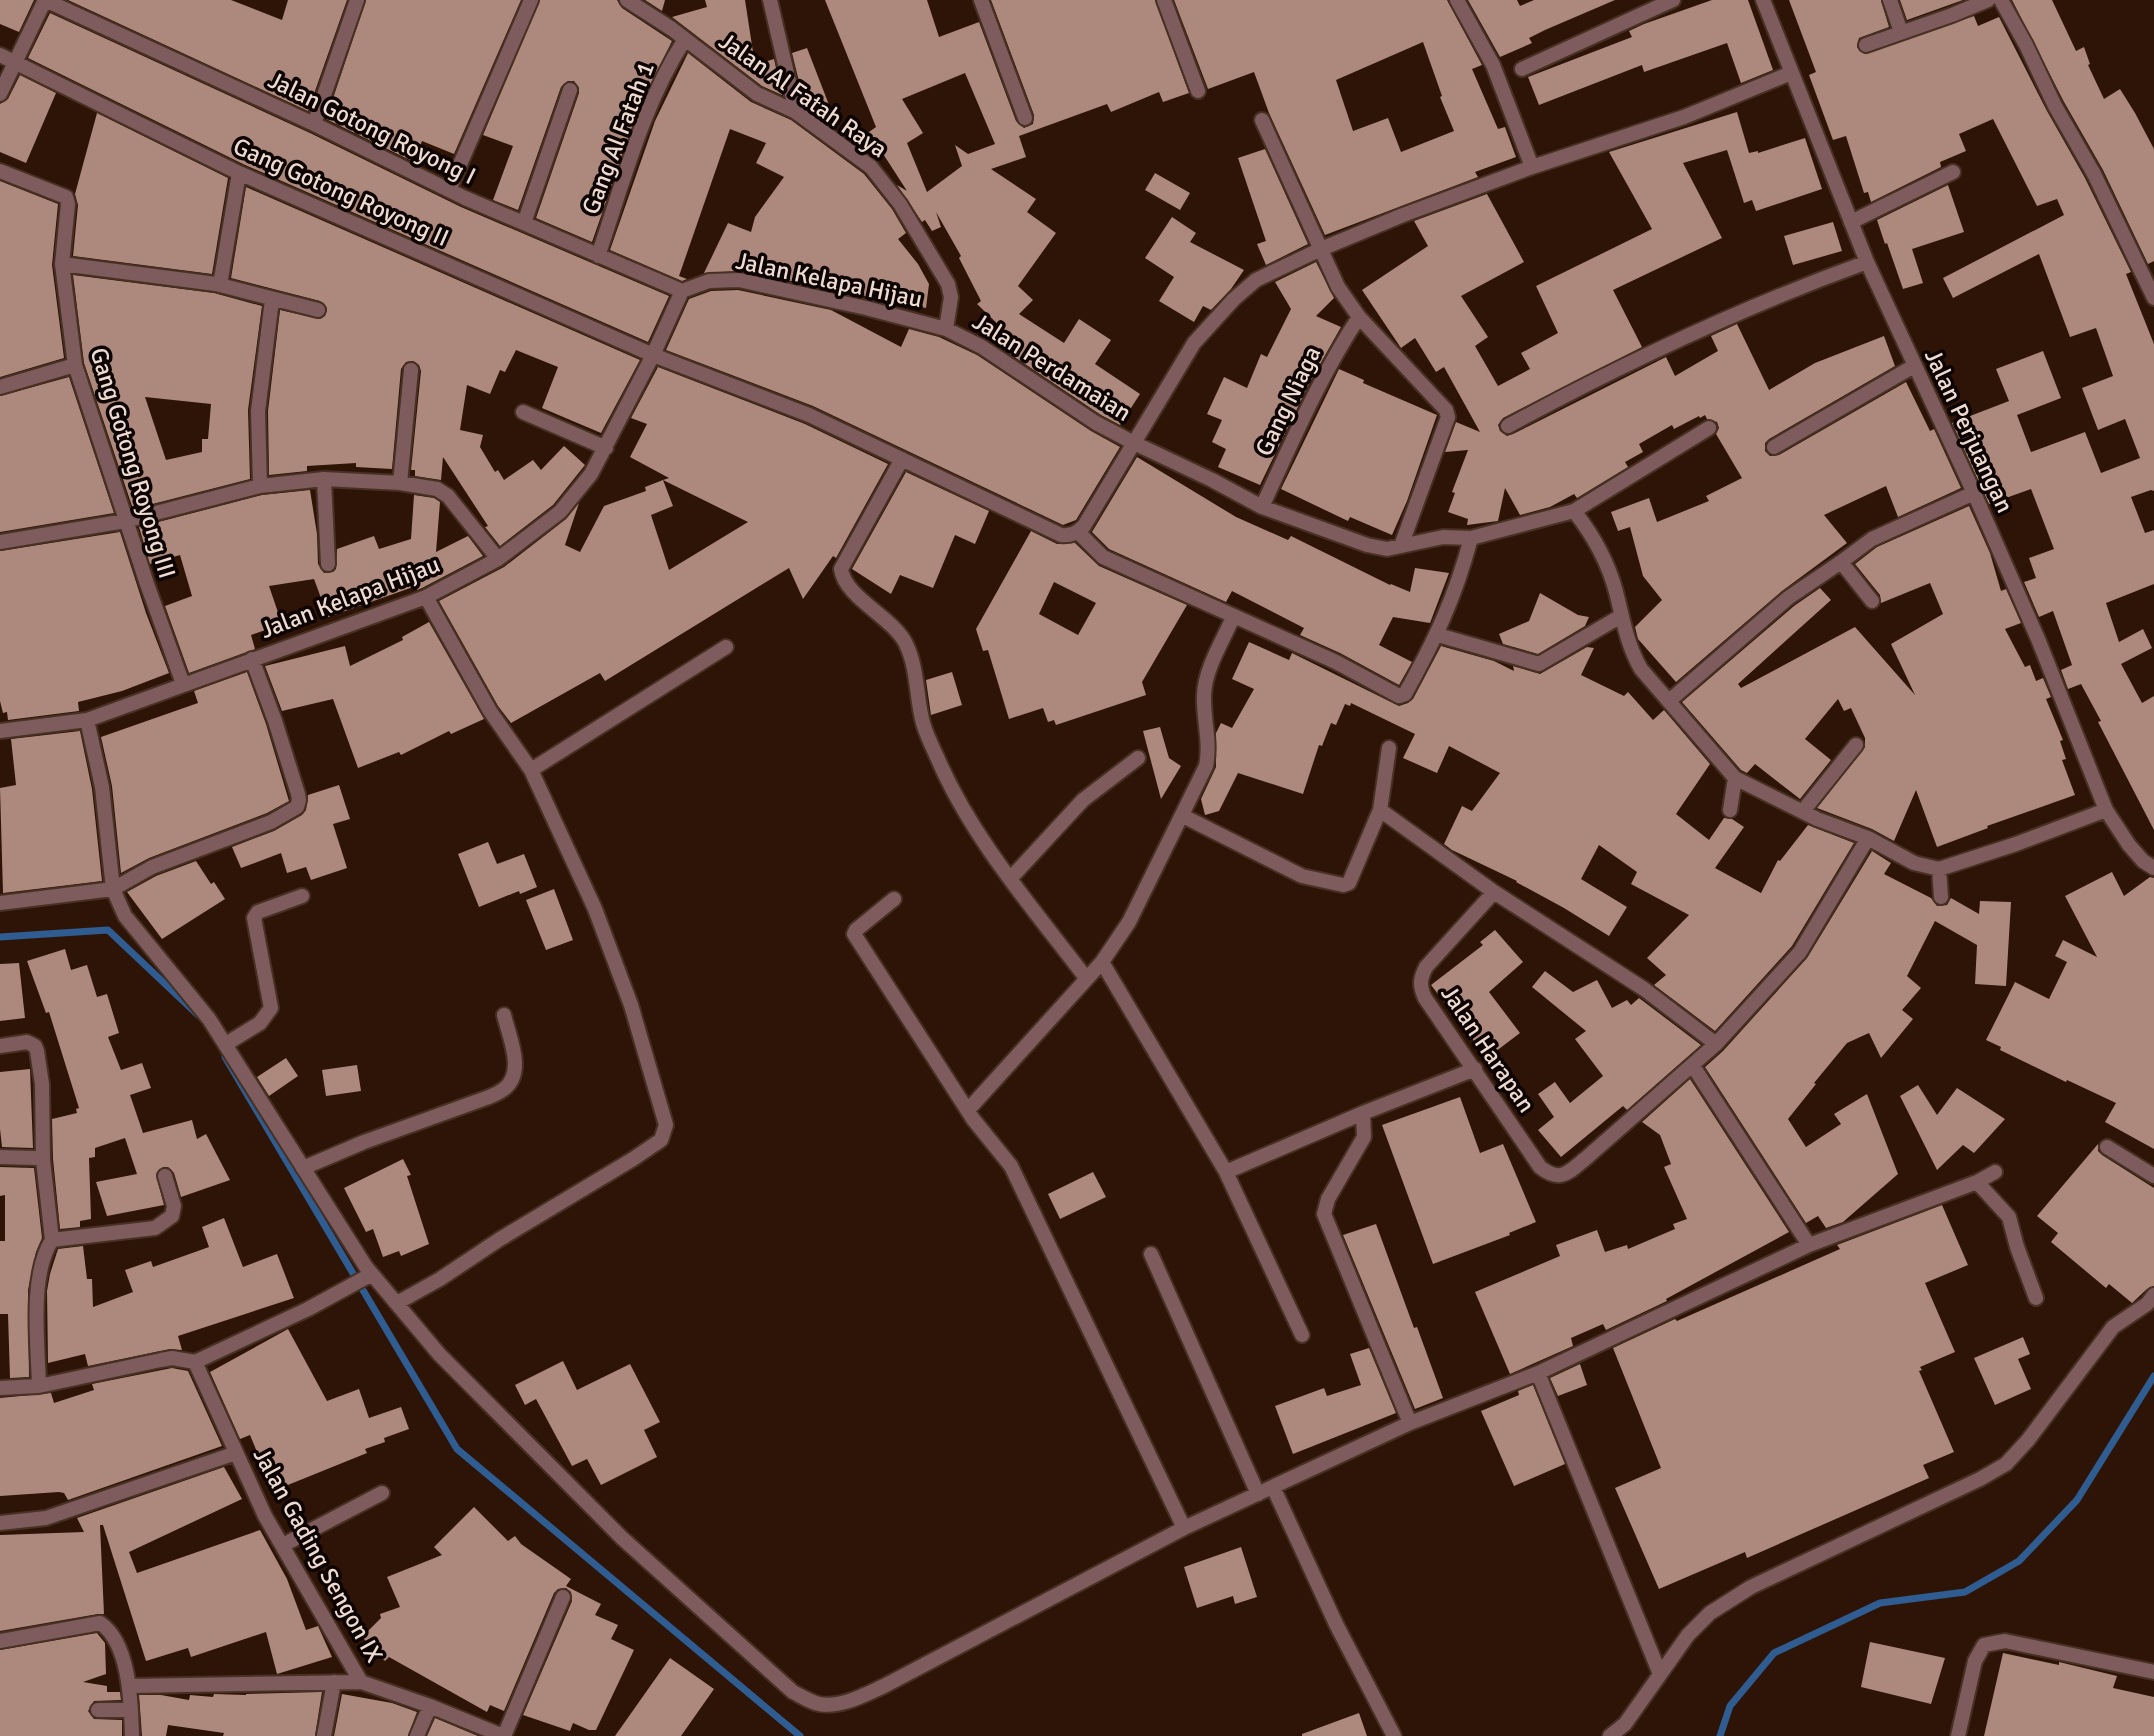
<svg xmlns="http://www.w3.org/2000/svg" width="2154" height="1736" font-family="Signika,sans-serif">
	<rect width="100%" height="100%" fill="#2d1406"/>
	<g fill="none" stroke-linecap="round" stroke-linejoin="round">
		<path stroke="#2f5c91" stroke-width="7" d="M0 937 108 930 198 1015
			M225 1057 457 1449 800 1736
			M1720 1736 1730 1706 1774 1653 1880 1603 1965 1592 2019 1561 2077 1500 2154 1376"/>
	</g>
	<path fill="#ac897c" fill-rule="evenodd" d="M0 0H34L19 32 0 24Z
		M68 0H231L282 20 288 0H347L308 111Z
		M366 0H521L454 154 422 141 414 162 326 119Z
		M540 0H617L622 8 672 41 637 113 592 242 536 218 579 93V88L574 81H568L561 87 518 210 493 200 513 146 483 135Z
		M645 0H665L662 11Z
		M705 0H745L755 65 774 59 782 95 762 86 672 17 707 7Z
		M825 0H927L939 37 979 22 1016 121 1024 128 1033 124 1034 115 991 0H1155L1189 93 1163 102 1159 92 1111 112 1107 104 1019 136 1026 157 991 169 1036 199 1027 212 1056 233 1018 286 1033 300 1019 314 1064 343 1079 319 1111 340 1095 364 1140 394 1120 425 1101 415 998 346 1006 332 977 304 981 301 959 258 961 256 936 212 941 227 932 231 925 220 922 222 897 185 907 191 869 132 876 127ZM965 73 995 144 968 154 955 145 962 166 927 192 907 143 923 133 902 99Z
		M1174 0H1447L1482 65 1472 69 1498 129 1505 127 1516 157 1475 172 1478 177 1325 235 1269 113 1254 72 1208 89ZM1423 42 1442 96 1440 97 1454 131 1401 152 1388 118 1353 131 1336 80Z
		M1468 0H1517L1520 6 1534 0H1615L1545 30 1529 38 1532 43 1500 57Z
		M1712 0H1748L1773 70 1741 83 1727 43 1644 72 1642 65 1539 105 1528 77 1632 37 1629 31 1644 24Z
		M1789 0H1881L1889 27 1859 38 1857 47 1865 54 1974 16 1978 26 1999 17 2047 111 2085 178 2131 272 2126 274 2154 344V491L2151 490 2131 497 2145 533 2154 530V584L2106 603 2119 642 2143 629 2152 648 2121 664 2142 703 2154 696V830L2098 722 2101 721 2081 684 2068 689 2061 670 2072 665 2053 611 2039 617 2024 582 2036 578 2029 558 2054 549 2031 489 1989 504 1952 423 2009 401 1996 369 2043 351 2061 398 2017 415 2031 452 2085 432 2101 473 2140 458 2125 419 2098 430 2082 388 2113 376 2096 328 2070 337 2039 254 1953 298 1943 278 2064 215 2057 199 2037 206 1993 119 1959 134 1966 151 1940 162 1941 167 1871 202 1868 192 1864 193 1846 136 1833 140 1809 75 1816 72Z
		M1900 0H1963L1907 20Z
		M2012 0H2052L2076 51 2084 47 2090 64 2088 65 2104 99 2120 89 2135 113 2154 149V261L2148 264 2103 170 2064 102Z
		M50 13 310 133 461 207 669 296 648 342 243 164 28 58Z
		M807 48 831 110 817 115 805 106 792 53Z
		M688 53 751 102 791 120 864 174 892 209 906 233 898 239 918 264 929 284 926 308 741 271 704 273 728 223 751 232 755 217 784 177 756 163 766 143 730 129 679 276 687 279 682 281 610 250 655 121Z
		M20 75 56 93 26 163 0 152V104L8 99Z
		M1737 112 1749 153 1758 151V153L1805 138 1822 189 1756 211 1752 200 1744 203 1727 150 1683 163 1722 238 1613 290 1642 347 1503 418 1498 425 1500 431 1507 436 1513 434 1666 357 1675 376 1718 351 1711 336 1737 324 1769 390 1815 363 1884 336 1895 366 1769 439 1765 443V451L1770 456 1779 455 1906 382 1930 431 1934 429 1961 488 1898 517 1886 486 1824 515 1847 543 1782 591 1676 682 1638 639 1635 627 1662 600 1643 576 1630 527 1618 531 1611 512 1649 498 1657 522 1709 501 1706 496 1742 478 1716 434 1719 428 1717 422 1707 419 1705 415 1700 418 1699 416 1674 429 1672 425 1639 444 1643 452 1625 462 1628 467 1577 498 1574 494 1550 507 1520 515 1505 488 1498 521 1467 525 1468 519 1448 512 1455 493 1452 492 1468 450 1445 452 1456 422 1480 432 1444 367 1436 372 1415 338 1401 348 1362 290 1428 246 1414 221 1487 194 1524 262 1461 296 1488 337 1475 346 1498 386 1530 369 1521 353 1558 333 1536 286 1652 229 1609 152Z
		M97 113 228 178 212 274 73 256 78 205 75 194Z
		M1265 149 1308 244 1266 265 1257 244 1266 241 1238 158Z
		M1155 173 1190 193 1180 210 1145 190Z
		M0 181 58 204 52 265 64 358 0 377Z
		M1948 185 1964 232 1912 249 1923 283 1903 289 1887 243 1885 244 1877 220Z
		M246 187 640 360 601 433 542 408 558 367 516 350 505 372 500 370 490 394 467 385 460 430 483 435 480 447 495 472 498 470 504 480 533 460 541 470 564 446 585 465 553 505 500 546 485 527 488 526 443 457 441 480 415 476V470H411L421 371 419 365 413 361 406 362 401 369 392 469 356 467V463L307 466V471L269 475 268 411 280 310 320 319 325 316 327 308 320 301 231 278Z
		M1172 217 1196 233 1190 242 1244 270 1231 289 1211 310 1203 306 1194 322 1159 301 1174 277 1145 258Z
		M1833 222 1842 251 1793 265 1784 236Z
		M1316 262 1334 298 1316 316 1341 327 1310 382 1260 485 1218 467 1226 449 1212 442 1222 420 1207 414 1224 377 1247 388 1261 354 1267 357 1291 309 1275 282Z
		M73 275 214 293 262 306 248 410 250 479 133 509 84 363ZM145 397 211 404 208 439H202V452L166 460Z
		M738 290 831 310 901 347 909 329 939 337 977 355 1091 431 1120 447 1076 520 1063 525 813 406 666 350 689 299 711 291Z
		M658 367 805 424 888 464 836 558 833 556 803 599 789 568 605 681 600 673 511 723 498 706 439 601 504 567 566 519 579 503 565 545 580 552 604 506 646 491 645 487 663 480 673 506 651 515 669 570 748 522 663 480 669 478 630 457 647 424 631 418Z
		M1339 369 1364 380 1363 383 1437 415 1407 501 1392 535 1350 517 1348 521 1281 489Z
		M69 377 114 513 0 532V396Z
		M1137 457 1236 517 1288 540 1291 536 1390 585 1391 584 1410 592 1415 568 1449 573 1430 623 1393 617 1379 645 1412 662 1399 685 1340 653 1300 635 1304 628 1232 591 1226 602 1109 549 1092 532Z
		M906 472 989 511 975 544 955 535 933 588 900 575 891 594 852 569Z
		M310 490 317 534 318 564 324 573 333 572 336 569 337 549 374 536 379 549 411 539 414 495 434 498 440 502 436 552 468 536 483 556 422 588 417 590 416 586 328 617 314 579 269 586 282 624 251 635 255 649 189 673 165 606 192 596 180 555 150 564 139 527 262 495Z
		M1969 506 1990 553 2001 591 2006 589 2021 623 2005 629 2025 667 2030 665 2036 681 2043 678 2051 697 2046 699 2063 740 2060 741 2066 759 2062 760 2075 795 1987 826 1988 828 1937 847 1916 790 1894 841 1872 829 1817 808 1865 747V738L1851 708 1844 711 1838 699 1805 739 1831 760 1800 799 1755 764 1747 773 1741 770 1682 702 1794 606 1820 588 1831 600 1738 684 1741 688 1855 627 1915 695 1891 644 1943 614 1930 583 1881 603 1880 595 1855 564 1877 547Z
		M1031 531 1057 544 1075 543 1099 566 1187 605 1142 682 1146 695 1056 725 1054 720 1048 722 1043 708 1009 719 988 650 983 651 976 629ZM1054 582 1096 603 1078 635 1039 614Z
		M120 532 146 613 169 673 122 691 78 702 79 711 8 720 7 712 3 713 0 701V551Z
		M1540 593 1578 615 1589 617 1585 626 1538 654 1503 644 1499 634 1529 621Z
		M429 622 484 719 451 734 449 731 401 755 399 752 358 768 333 699 282 711 265 666 345 646 350 666 403 640 402 637Z
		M1249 642 1289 660 1292 653 1399 706 1408 703 1413 699 1441 646 1494 661 1514 671 1513 666 1540 674 1587 647 1594 648 1581 675 1624 696 1628 692 1653 720 1664 710 1710 764 1676 814 1709 840 1724 818 1732 819 1744 827 1715 868 1761 893 1778 860 1780 861 1808 825 1854 843 1792 946 1715 1031 1654 985 1666 975 1647 958 1689 915 1631 884 1637 872 1599 845 1581 879 1627 907 1609 936 1564 908 1516 882 1517 881 1452 850 1444 844 1462 806 1472 811 1500 773 1449 746 1437 773 1403 758 1415 734 1351 703 1350 706 1345 704 1336 725 1331 723 1322 746 1319 745 1303 794 1238 773 1219 811 1205 815 1201 799 1216 767V733L1221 723 1232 728 1254 689 1232 679Z
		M247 672 266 724 289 801 267 813 149 858 121 873 112 786 101 737 198 703 194 691Z
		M952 672 962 705 931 715 926 680Z
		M1160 727 1169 758 1181 766 1161 799 1143 731Z
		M80 731 92 789 102 881 3 893 0 788 16 785 11 739Z
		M339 785 350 819 333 824 347 868 311 880 306 867 287 873 281 853 241 868 232 847 274 831 302 815 306 810 308 795Z
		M488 842 497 864 524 854 537 887 520 894 519 891 479 907 458 854Z
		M1872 851 1891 863 1884 874 1931 898 1937 906 1947 905 1951 898 1979 914 1980 901 2011 902 2006 986 1975 984 1977 945 1935 921 1907 976 1921 988 1902 1010 1913 1019 1881 1058 1869 1033 1847 1043 1814 1083 1816 1084 1788 1119 1806 1147 1841 1124 1834 1114 1867 1094 1898 1174 1843 1222 1826 1228 1818 1216 1806 1223 1705 1067 1723 1051 1807 958Z
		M196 861 211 884 214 882 225 899 162 939 127 892 156 876Z
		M2112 872 2124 896 2150 877 2154 878V1149L2105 1122 2116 1103 2067 1080 2066 1082 2000 1050 2001 1047 1986 1040 2015 982 2049 999 2067 962 2055 956 2063 940 2097 957 2065 896Z
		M554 889 573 940 546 950 526 900Z
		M1495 930 1523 962 1489 992 1520 1033 1487 1058 1431 985 1483 945 1480 942Z
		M65 949 71 970 87 965 97 997 107 994 119 1033 108 1037 121 1070 142 1063 151 1088 130 1095 143 1133 192 1120 197 1139 206 1134 230 1180 181 1197 174 1173 168 1167H163L156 1174 164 1205 107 1216 96 1182 137 1174 125 1138 95 1148V1157L89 1158 91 1219 80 1221V1227L60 1229 53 1159 52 1119 77 1113 76 1109 79 1108 49 1012 46 1013 27 961Z
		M19 963 25 1018 0 1021V964Z
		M1545 971 1573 992 1597 980 1612 1008 1627 1000 1631 1005 1639 998 1701 1045 1627 1110 1623 1106 1561 1157 1538 1130 1554 1117 1538 1094 1555 1082 1570 1103 1603 1076 1575 1039 1586 1031 1532 987Z
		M286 1058 298 1076 269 1096 257 1077Z
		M357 1065 361 1091 326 1096 322 1070Z
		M30 1069 33 1148 2 1147 0 1129V1072Z
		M1690 1079 1789 1232 1666 1299 1667 1301 1606 1330 1603 1324 1571 1338 1573 1346 1510 1374 1475 1292 1560 1256 1556 1245 1597 1230 1605 1252 1627 1245 1628 1249 1675 1229 1673 1224 1687 1219 1664 1167 1671 1164 1660 1135 1642 1122Z
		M1918 1085 1937 1115 1957 1088 2005 1119 1974 1153 1963 1145 1937 1170 1900 1096Z
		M1460 1097 1480 1153 1503 1144 1536 1222 1509 1233 1510 1235 1433 1264 1382 1125Z
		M2098 1144V1151L2102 1155 2154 1188V1286L2147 1289 2132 1303 2109 1284 2106 1288 2051 1242 2058 1233 2037 1216Z
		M403 1159 411 1175 407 1176 429 1244 401 1256 399 1251 383 1257 373 1229 366 1232 344 1188Z
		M0 1167 34 1168 42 1238 36 1252 28 1290 29 1377 10 1378 8 1314H0V1241H5V1195L0 1196Z
		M1093 1172 1106 1197 1060 1219 1048 1194Z
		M1942 1205 1968 1265 1925 1283 1955 1352 1920 1367 1922 1370 1919 1371 1954 1452 1923 1465 1929 1478 1747 1558 1745 1552 1659 1589 1615 1488 1661 1468 1613 1348 1675 1319 1677 1321 1840 1249 1837 1245Z
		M224 1218 243 1267 277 1254 294 1298 178 1336 182 1350 170 1349 88 1366 85 1354 48 1363 47 1291 50 1274 58 1249 83 1246 87 1279H92L93 1307 133 1292 125 1270 151 1261 153 1267 209 1247 202 1227Z
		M1376 1224 1414 1328 1417 1327 1443 1398 1415 1409 1343 1235Z
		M288 1329 327 1401 359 1389 369 1418 401 1407 409 1429 384 1438 385 1442 365 1449 367 1453 273 1491 250 1435 240 1439 210 1372Z
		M2023 1337 2030 1354 2018 1359 2031 1389 1995 1405 1974 1358Z
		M1369 1348 1396 1413 1293 1454 1275 1406 1324 1388 1327 1396 1361 1385 1350 1354Z
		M563 1361 577 1390 630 1364 660 1422 644 1430 657 1457 601 1485 587 1459 572 1466 536 1399 525 1405 515 1385Z
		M1580 1364 1587 1385 1558 1396 1550 1378Z
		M172 1368 188 1371 222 1446 68 1500 64 1493 59 1492 0 1496V1398L51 1393 54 1403 94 1390 92 1384Z
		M1533 1385 1565 1464 1514 1486 1481 1411 1519 1395 1518 1391Z
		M224 1467 242 1499 129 1552 137 1573 260 1530 287 1579 306 1630 318 1626 332 1657 277 1674 266 1632 191 1657 188 1648 146 1661 103 1525H100L104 1614H98L0 1631V1535L84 1532 77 1518Z
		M474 1507 508 1541 515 1536 521 1544 571 1579 566 1586 601 1604 595 1615 618 1625 611 1639 634 1650 596 1730H589L573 1723 570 1731 523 1715 572 1601 571 1592 566 1588 558 1589 554 1593 504 1711 490 1705 487 1712 389 1657 385 1661 362 1637 381 1618 380 1614 400 1607 387 1577 442 1555 434 1547Z
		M1241 1547 1257 1597 1235 1604 1233 1596 1197 1608 1184 1567Z
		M97 1633 105 1643 106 1674 83 1682 107 1686V1692H120L121 1700 94 1701 88 1711 94 1719 122 1720V1736H0V1650Z
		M1870 1642 1945 1658 1931 1704 1861 1687Z
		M2003 1653 2059 1665V1662L2117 1676 2113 1688 2154 1697V1736H1984Z
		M670 1658 714 1689 681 1736H615Z
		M322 1692 315 1736H223L224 1733 168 1725 166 1736H142L139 1695H161L189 1700 190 1695 213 1697 214 1694 246 1695V1694Z
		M342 1694 392 1703 417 1712 408 1736H334Z
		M1359 1713 1367 1736H1302V1734Z
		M435 1718 478 1736H427Z"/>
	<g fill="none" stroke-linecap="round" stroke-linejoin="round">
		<g stroke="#483023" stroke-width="18">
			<path id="lane" d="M1851 222 1953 172
				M303 1168 364 1142 489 1097C494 1095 500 1092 504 1089 526 1072 509 1037 504 1015
				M283 1545 382 1493"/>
		</g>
		<g stroke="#483023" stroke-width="18">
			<path id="street" d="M45 0 314 124 465 198 682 291
				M627 0 672 29 757 94 796 112 871 167 900 204 948 284 951 297 946 329
				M770 0 796 112
				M981 0 1025 118
				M1164 0 1198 91
				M1457 0 1493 65 1532 167
				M1763 0 1867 262 1974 493 2038 639 2106 810 2129 845 2143 861 2154 868
				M1890 0 1901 32
				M2001 0 2026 45 2055 106 2094 174 2154 298
				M1866 45 1952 15 1988 0
				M0 55 239 173 653 355 809 415 1061 535C1071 536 1077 533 1084 526L1194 343 1234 299 1256 280 1321 249 1403 215 1532 167 1684 117 1791 73
				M1522 69 1673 0
				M0 94 45 0
				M1262 120 1338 287 1359 317 1446 410 1448 417 1401 546
				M314 124 357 0
				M0 171 66 197 68 204 62 264 75 365 147 584 183 684
				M449 190 531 0
				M524 223 570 90
				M598 256C623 183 643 104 685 39
				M62 264 216 284 318 310
				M220 285 239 173
				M0 387 75 365
				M523 412 606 448
				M1508 426C1624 363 1743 307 1867 262
				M1774 447 1914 366
				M902 459 841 569C845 598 893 617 906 644 918 669 916 697 923 723 926 734 932 746 937 757 972 839 1033 908 1086 978
				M324 479 328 564
				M400 483 411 370
				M260 486 258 411 272 300
				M1262 507C1292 442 1320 376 1359 317
				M1574 511 1709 428
				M1078 532 1103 557 1336 662 1399 696 1405 694C1435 640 1455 598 1471 538
				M0 542 125 521 260 486 324 479 400 483 437 489 448 496 498 559
				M1841 562 1872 539 1974 493
				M1438 635 1539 664 1621 616
				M1669 701 1788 598 1841 562 1872 601
				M87 720 102 787 113 889 125 916 209 1019 366 1267 439 1354 622 1538 793 1692C801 1696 810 1702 819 1704 841 1708 864 1695 884 1686L1184 1528 1410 1423 1538 1373 1809 1245 1977 1182 1995 1172
				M0 731 87 720 426 597 498 559 560 512 591 474 653 355 682 291 709 281 739 280 866 308 946 329 982 347 1096 423 1134 443 1212 480 1262 507 1367 545 1387 549 1443 537 1471 538 1574 511C1593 535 1608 562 1616 592 1623 619 1627 645 1641 669L1735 778 1817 819 1868 838 1914 863 1939 869 2016 844 2106 810
				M531 770 726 647
				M1380 810 1494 892
				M1730 810 1735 778
				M1803 811 1856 745
				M1183 816 1302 876 1343 885 1349 883 1380 810 1389 748
				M1939 869 1941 897
				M1010 879 1083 800 1138 758
				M894 899 856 930 854 934 973 1119 1011 1166 1184 1528
				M0 903 113 889 152 867 271 822 297 807 299 800 298 794 275 721 252 659
				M1102 962 1226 1172 1363 1113 1475 1069
				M226 1044 260 1023 271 1008 254 918 258 912 302 896
				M1716 1044 1644 989 1494 892 1426 967C1420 979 1419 985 1425 998L1540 1167C1560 1183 1568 1173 1585 1159L1716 1044 1800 952 1868 838
				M0 1046 27 1042 35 1046 37 1051 42 1084 43 1160
				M1693 1066 1809 1245
				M968 1110 1102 962 1129 922 1206 766C1211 742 1203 719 1204 695 1205 668 1223 641 1233 617
				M1363 1113 1364 1137 1328 1199 1324 1214 1410 1423
				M2107 1147 2154 1176
				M0 1157 36 1158 43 1160 52 1240
				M1226 1172 1302 1335
				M1977 1182 2009 1217 2017 1247 2036 1298
				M52 1240 155 1228 172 1216 174 1206 165 1176
				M1151 1254 1258 1494
				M397 1303 440 1279 500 1239 633 1159 661 1140 666 1125 631 1005 595 909 531 770 490 711 426 597
				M195 1362 308 1309 372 1274
				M1538 1373 1660 1674
				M39 1386C38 1344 29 1275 52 1240
				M0 1388 39 1386 161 1360 172 1358 195 1362 265 1516 361 1682
				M1273 1487 1336 1624 1394 1736
				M0 1523 46 1518 236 1453
				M0 1641 100 1623C130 1643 131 1703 132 1736
				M130 1686 361 1682 430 1706 503 1736
				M98 1710H131
				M324 1736 334 1682
				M417 1736 430 1706
				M504 1736 563 1597
				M1610 1736 1625 1724 1688 1635 1710 1613 1751 1587 1980 1479 2006 1464 2028 1440 2113 1327 2147 1304 2154 1295
				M1958 1736 1975 1661 1984 1645 2005 1641 2154 1672"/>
		</g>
		<use href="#lane" stroke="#7e5c5d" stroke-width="14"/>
		<use href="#street" stroke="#7e5c5d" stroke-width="14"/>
	</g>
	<g text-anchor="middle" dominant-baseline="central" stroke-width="7" stroke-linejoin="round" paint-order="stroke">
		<g font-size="24" fill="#eddbd2" stroke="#0d0401">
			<text transform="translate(803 95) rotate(35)">Jalan Al Fatah Raya</text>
			<text transform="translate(372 128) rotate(26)">Jalan Gotong Royong I</text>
			<text transform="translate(618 138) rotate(-69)">Gang Al Fatah 1</text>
			<text transform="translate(341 192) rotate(24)">Gang Gotong Royong II</text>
			<text transform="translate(829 280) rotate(12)">Jalan Kelapa Hijau</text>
			<text transform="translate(1052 367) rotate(32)">Jalan Perdamaian</text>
			<text transform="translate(1288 401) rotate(-64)">Gang Niaga</text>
			<text transform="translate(1969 431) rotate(65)">Jalan Perjuangan</text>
			<text transform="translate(133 463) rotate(73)">Gang Gotong Royong III</text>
			<text transform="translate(350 597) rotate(-21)">Jalan Kelapa Hijau</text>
			<text transform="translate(1488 1049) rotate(56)">Jalan Harapan</text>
			<text transform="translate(318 1555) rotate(61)">Jalan Gading Sengon IX</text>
		</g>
	</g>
</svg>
